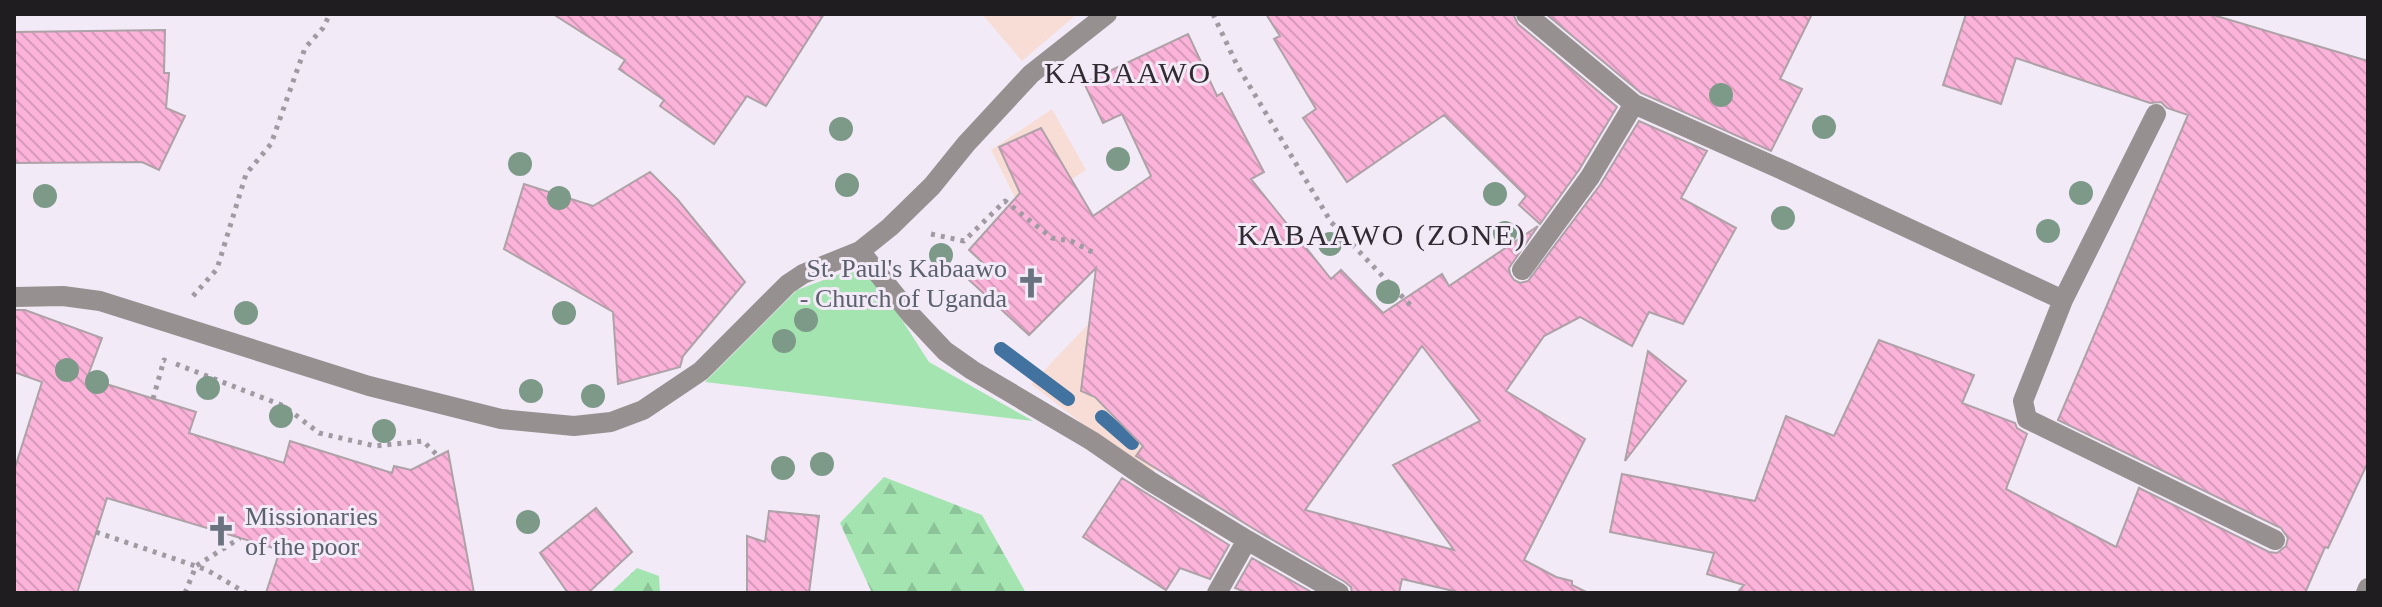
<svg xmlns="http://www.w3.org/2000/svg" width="2382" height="607" font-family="Georgia,serif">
	<defs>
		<pattern id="forest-firs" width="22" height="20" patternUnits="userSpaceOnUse" patternTransform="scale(2)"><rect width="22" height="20" fill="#a4e4b1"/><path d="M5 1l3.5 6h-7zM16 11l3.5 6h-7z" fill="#8dc398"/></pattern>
		<pattern id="building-back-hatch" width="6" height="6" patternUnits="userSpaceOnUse" patternTransform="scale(2)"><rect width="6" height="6" fill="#fbb3d9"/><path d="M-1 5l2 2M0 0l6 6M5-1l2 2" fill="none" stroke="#d79aba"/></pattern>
	</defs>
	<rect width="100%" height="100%" fill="#f2eaf6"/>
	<path fill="#f7ddd6" d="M982 14H1077L1022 61Z
		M1052 109 1086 170 1022 211 991 150Z
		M1149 261 1271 303 1150 476 1031 384Z"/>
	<path fill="#a4e4b1" d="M866 264 929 362 1033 421 705 382 797 290Z"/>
	<path fill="url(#forest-firs)" d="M884 477 982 515 1026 593H872L840 523Z
		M637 568 659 576 660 593H610Z"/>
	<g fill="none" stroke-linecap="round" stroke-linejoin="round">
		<path stroke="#4172a0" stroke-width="14" d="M1001 349 1068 399
			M1102 417 1132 443"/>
	</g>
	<path fill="url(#building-back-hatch)" stroke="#aea1a7" stroke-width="2" fill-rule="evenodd" d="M553 14H824L766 106 747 96 714 144 660 106 664 100 619 69 625 60Z
		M1266 14H1513L1518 24 1617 107 1579 170 1540 224 1519 205 1526 196 1444 115 1347 182 1303 118 1316 109 1274 39 1280 36Z
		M1546 14H1812L1780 79 1802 89 1771 151 1641 93Z
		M1966 14H2210L2368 61V462L2328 548 2325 547 2305 593H1737L1744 585 1707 574 1714 553 1610 532 1622 474 1755 501 1786 416 1834 436 1879 340 1974 375 1962 403 2015 423 2017 428 2027 434 2006 489 2116 547 2139 488 2269 552 2277 553 2286 546 2288 538 2281 528 2058 420 2188 115 2167 108 2161 102 2150 103 2016 58 2001 104 1943 85Z
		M165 30 164 73H169L166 108 185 116 159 170 142 162 14 163V32Z
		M1188 34 1217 96 1222 93 1264 172 1251 179 1331 279 1341 270 1383 313 1442 274 1449 286 1538 226 1509 268 1510 274 1514 280 1520 283 1528 281 1600 185 1639 121 1707 151 1681 198 1736 228 1683 324 1649 312 1632 346 1580 317 1544 336 1506 391 1585 439 1524 560 1556 577 1572 581V585L1588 593H1462L1402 579 1399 593H1352L1351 587 1345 582 1254 529 1136 456 1143 446 1095 397 1081 391 1096 268 1029 335 968 279 983 263 969 250 1020 193 999 147 1041 128 1093 216 1151 176 1122 114 1103 123 1084 83ZM1422 346 1480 421 1393 465 1454 550 1305 510Z
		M650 172 678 200 745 282 683 356 680 367 618 384 613 312 504 249 524 184 593 206Z
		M14 310H25L102 338 87 378 196 412 189 433 284 463 290 441 392 473 394 466 411 470 448 451 474 593H266L280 550 107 498 77 593H14V471L42 382 14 372Z
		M1648 351 1686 381 1625 461Z
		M1122 478 1229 545 1210 579 1180 568 1166 590 1083 537Z
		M596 508 632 552 588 593H568L540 553Z
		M769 511 819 516 809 593H747V536L765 542Z
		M1252 558 1313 593H1248L1235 588Z"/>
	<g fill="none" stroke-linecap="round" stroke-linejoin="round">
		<path stroke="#a09aa3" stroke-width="5" stroke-dasharray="4 6" stroke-linecap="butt" d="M1213 14 1237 65 1331 222 1413 308
			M931 234 964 241 1005 201 1052 238 1071 241 1096 254
			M193 296 217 269 246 174 271 144 305 48 323 28 330 14
			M176 364 284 406 319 433 375 446 423 441 438 456
			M153 399 164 360 166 361
			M96 532 207 570 246 593
			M185 593 196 566 240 538"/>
		<path stroke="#979091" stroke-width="20" d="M1526 14 1634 104 1787 172 2063 300
			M2156 114 2063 300 2023 401 2027 419 2275 540
			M860 251 912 316 945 351 972 370 1092 441 1150 481 1247 540 1217 593
			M1522 270 1590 177 1634 104
			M14 297 63 296 100 301 369 386 501 419 574 426 611 422 643 410 701 371 788 284 803 274 860 251 890 227 932 186 966 144 1031 74 1107 14
			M1247 540 1339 593
			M2366 593 2368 588"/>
	</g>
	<g fill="#7d9988">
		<circle cx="1721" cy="95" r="12"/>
		<circle cx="1824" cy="127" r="12"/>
		<circle cx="841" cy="129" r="12"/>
		<circle cx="1118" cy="159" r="12"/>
		<circle cx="520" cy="164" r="12"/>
		<circle cx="847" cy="185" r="12"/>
		<circle cx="2081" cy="193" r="12"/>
		<circle cx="1495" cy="194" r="12"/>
		<circle cx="45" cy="196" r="12"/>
		<circle cx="559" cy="198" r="12"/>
		<circle cx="1783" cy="218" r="12"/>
		<circle cx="2048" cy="231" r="12"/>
		<circle cx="1505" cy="233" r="12"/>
		<circle cx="1330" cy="244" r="12"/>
		<circle cx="941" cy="255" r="12"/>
		<circle cx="1388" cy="292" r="12"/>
		<circle cx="246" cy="313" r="12"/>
		<circle cx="564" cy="313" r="12"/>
		<circle cx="806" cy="320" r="12"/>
		<circle cx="784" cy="341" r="12"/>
		<circle cx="67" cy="370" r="12"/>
		<circle cx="97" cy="382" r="12"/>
		<circle cx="208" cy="388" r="12"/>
		<circle cx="531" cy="391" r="12"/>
		<circle cx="593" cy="396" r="12"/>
		<circle cx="281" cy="416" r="12"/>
		<circle cx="384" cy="431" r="12"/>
		<circle cx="822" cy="464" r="12"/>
		<circle cx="783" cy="468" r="12"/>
		<circle cx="528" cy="522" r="12"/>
	</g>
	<defs>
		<g id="church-bare" transform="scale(2.4)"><path d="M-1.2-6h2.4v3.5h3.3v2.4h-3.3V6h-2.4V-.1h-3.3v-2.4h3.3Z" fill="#6b7280" stroke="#f2eaf6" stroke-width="2.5" paint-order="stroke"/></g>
	</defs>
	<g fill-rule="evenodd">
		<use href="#church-bare" x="1031" y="283"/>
		<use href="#church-bare" x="221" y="531"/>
	</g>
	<g text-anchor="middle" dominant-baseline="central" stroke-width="6" stroke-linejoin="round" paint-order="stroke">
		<g font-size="26" fill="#5b616d" stroke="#f2eaf6" text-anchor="end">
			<text x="1007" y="268">St. Paul's Kabaawo<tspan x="1007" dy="30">- Church of Uganda</tspan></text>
			<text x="245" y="516" text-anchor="start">Missionaries<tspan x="245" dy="30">of the poor</tspan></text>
		</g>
		<g font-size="30" letter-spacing="2" fill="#312b34" stroke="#f2eaf6">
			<text x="1128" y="72">KABAAWO</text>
			<text x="1382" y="234">KABAAWO (ZONE)</text>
		</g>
	</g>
	<rect width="2382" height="607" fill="none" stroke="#201d21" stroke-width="32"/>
</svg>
